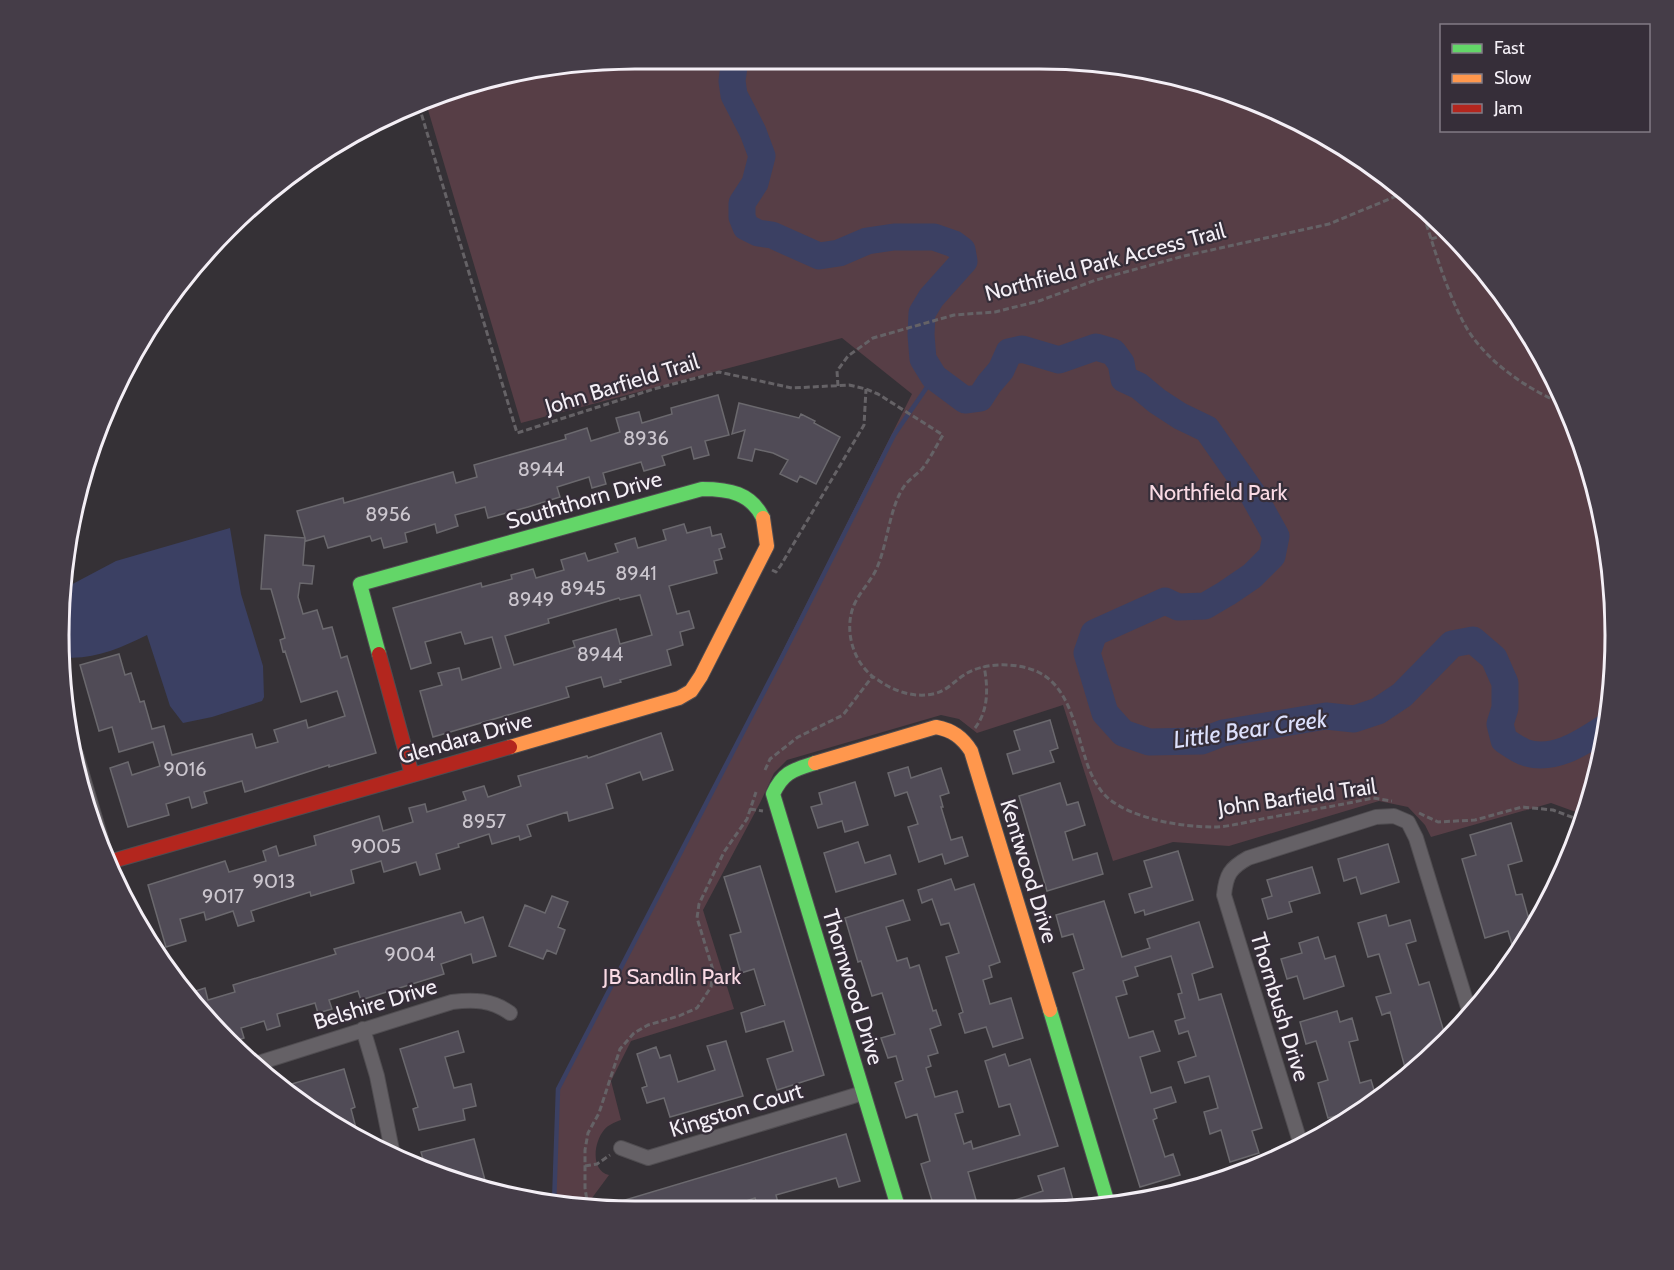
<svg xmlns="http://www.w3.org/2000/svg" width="1674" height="1270" font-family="Cabin,sans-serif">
	<rect width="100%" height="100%" fill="#353136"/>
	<path fill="#573e46" d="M635 59 1076 60 1189 78 1360 156 1447 228 1518 314 1571 414 1604 522 1615 635 1604 747 1584 815 1551 803 1431 837 1425 825 1408 807 1379 801 1229 846 1173 842 1113 861 1063 705 977 733 959 719 941 715 787 760 774 773 760 803 703 910 734 1009 631 1041 611 1081 621 1120C615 1122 608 1125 604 1130 594 1142 590 1170 609 1175L592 1198 594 1207 554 1205 558 1089 715 786 912 394 842 338 521 423 426 103 485 78Z"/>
	<path fill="#3b4063" d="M230 528 241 594 263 666 264 697 262 701 212 717 183 723 170 706 147 635C121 648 91 661 61 657L65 588 116 561Z"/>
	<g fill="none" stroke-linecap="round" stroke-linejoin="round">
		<path stroke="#3b4063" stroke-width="4.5" d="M554 1205 558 1089 783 655 894 435 934 377"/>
		<path stroke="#3b4063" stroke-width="27" d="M735 59 732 81 734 95 753 132 762 156 755 183 742 203V217L746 227 758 233 772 235 819 256 839 253 867 241 894 237H934L954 244 962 250 964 261 931 298 922 313 921 335 923 359 934 377 965 400 980 398 989 384 1001 370 1009 352 1022 349 1059 360 1096 347 1113 352 1121 363 1124 379 1139 386 1157 401 1180 416 1207 429 1252 493 1276 536 1272 556 1252 576 1227 593 1205 606 1178 607 1165 601 1094 633 1087 653 1105 713 1123 733 1149 742 1202 741 1223 733 1326 716 1354 719 1378 711 1402 695 1452 644 1473 640 1494 658 1505 683V708L1500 724 1504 740C1510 744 1517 749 1524 752 1553 763 1583 742 1606 727"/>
	</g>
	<path fill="#504b56" stroke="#6b696e" stroke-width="1.5" fill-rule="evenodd" d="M718 395 729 435 705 441 709 455 694 459 691 447 662 456 665 465 644 471 641 462 603 473 606 484 592 488 589 477 557 487 560 497 528 507 488 518 485 507 455 515 458 526 437 533 435 524 405 533 407 542 384 548 381 538 372 541 370 536 328 548 324 536 306 541 305 539 303 565 314 566 312 584 300 583 298 597 303 614 317 610 323 629 332 627 341 658 347 656 376 753 329 767V765L245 792 242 781 204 792 207 803 192 808 189 797 166 804 169 815 128 827 110 768 128 762 132 775 160 766 153 742 119 752 112 727 99 731 80 665 119 654 125 675 131 673 140 702 144 701 152 729 164 726 172 755 252 734 256 748 278 742 274 730 306 720 308 728 345 716 337 691 301 702 285 651 283 652 280 640 285 638 271 589H261L265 535 305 538 297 511 343 498 344 503 453 472 456 483 477 477 474 465 566 439 565 435 587 428 591 441 620 432 616 418 639 412 642 423 672 414 671 408Z
		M739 403 799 418 801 414 815 421 814 423 840 437 816 484 800 476 797 482 780 474 788 460 773 453 755 449 752 461 738 458 745 430 732 434Z
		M684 524 687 533 710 527 712 536 721 534 725 547 719 549 722 559 714 561 717 573 669 586 677 614 689 611 694 628 680 632 683 645 667 650 671 665 620 680 621 682 604 687 601 677 566 687 569 697 433 737 420 691 442 685 438 673 459 668 462 680 501 668 492 637 465 644 461 632 425 642 431 663 411 669 393 608 481 583 482 587 512 579 511 575 533 569 536 578 564 570 561 560 585 553 588 561 618 552 615 544 635 538 638 548 666 540 663 530ZM640 595 652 635 620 644 616 629 573 641 575 647 514 665 505 636 549 623 548 619 619 598 620 600Z
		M1050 720 1058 748 1050 751 1054 762 1013 774 1007 754 1020 750 1014 731Z
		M661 733 673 770 643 780 640 772 606 784 613 808 569 821 567 812 527 825 531 836 520 840 519 836 492 844 489 834 458 844 459 847 436 854 440 869 420 875 416 862 384 872 381 861 351 870 354 883 311 896 310 892 251 911 254 921 238 926 233 911 206 920 204 912 180 919 186 941 166 947 148 885 225 861 229 872 266 861 263 851 276 846 279 856 316 845 314 836 379 816 383 831 413 822 409 808 425 804 427 812 466 800 463 792 484 786 488 797 521 786 518 776 587 756 588 758Z
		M908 767 911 778 941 768 949 793 940 796 943 807H941L951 840 962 837 968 856 945 864 942 854 919 862 908 827 918 824 907 792 895 796 888 773Z
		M855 782 868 825 845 832 842 821 818 828 811 807 822 804 819 793Z
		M1060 783 1067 805 1078 802 1085 825 1065 832 1073 860 1097 853 1103 874 1047 891 1019 796Z
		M1511 823 1522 861 1508 865 1516 895 1522 894 1528 916 1541 912 1516 958 1508 931 1485 938 1462 859 1476 855 1470 835Z
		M858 842 865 863 890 855 896 874 836 892 824 853Z
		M1388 844 1399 882 1361 894 1356 877 1344 881 1338 859Z
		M1178 851 1193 900 1145 915 1144 910 1135 913 1129 894 1152 887 1144 861Z
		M760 866 824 1075 777 1090 767 1059 793 1051 784 1021 746 1032 741 1013 765 1005 754 969 741 973 730 935 741 932 724 877Z
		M1312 867 1320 893 1289 902 1292 912 1268 919 1262 899 1272 896 1267 880Z
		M951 879 955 890 974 884 1000 962 989 966 992 977 983 980 990 1004 1011 998 1023 1038 993 1047 986 1027 965 1033 959 1014 963 1012 946 957 959 953 949 923 941 925 932 899 922 903 918 890Z
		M552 896 568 902 558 927 565 930 556 954 547 950 543 959 509 946 525 905 545 913Z
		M903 900 910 920 886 927 897 961 907 958 910 968 919 965 933 1011 936 1010 941 1025 930 1029 938 1053 928 1056 931 1066 926 1068 935 1097 957 1091 963 1112 955 1114 964 1144 971 1141 973 1149 1020 1135 1010 1104 999 1107 985 1061 1005 1054 1009 1066 1030 1059 1058 1146 968 1172 978 1207H934L921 1164 930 1161 917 1114 906 1118 895 1083 903 1080 896 1056 888 1058 881 1038 895 1034 882 993 872 996 861 961 858 962 845 918Z
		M1104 901 1122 957 1150 948 1147 939 1199 922 1213 967 1192 974 1199 1000 1221 994 1262 1128 1252 1131 1259 1153 1230 1162 1221 1130 1210 1134 1204 1112 1218 1108 1209 1076 1185 1083 1178 1062 1196 1056 1188 1031 1179 1034 1175 1021 1185 1018 1178 994 1182 993 1171 956 1135 967 1138 976 1123 981 1127 994 1116 997 1129 1038 1153 1031 1160 1051 1140 1057 1151 1093 1171 1087 1176 1102 1154 1109 1157 1118 1153 1120 1165 1157 1173 1154 1180 1175 1140 1187 1073 973 1084 969 1073 934 1062 937 1056 915Z
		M461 912 465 923 483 917 496 956 473 963 471 954 441 964 444 974 361 1000 358 991 329 1000 332 1009 318 1013 315 1003 277 1014 280 1026 267 1030 264 1021 241 1028 244 1038 232 1042 189 993 205 988 208 1000 235 992 233 985 336 954 334 949Z
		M1386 915 1389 926 1410 920 1416 941 1406 944 1419 985 1429 982 1447 1042 1407 1075 1390 1012 1382 1015 1376 997 1391 993 1379 954 1368 957 1358 923Z
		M1318 937 1325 959 1335 956 1344 986 1304 999 1297 976 1287 979 1281 959 1302 953 1299 943Z
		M1337 1011 1340 1022 1352 1018 1358 1040 1349 1042 1360 1083 1371 1080 1377 1100 1350 1119 1348 1113 1328 1118 1318 1083 1328 1080 1316 1041 1306 1044 1300 1022Z
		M458 1031 464 1052 445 1057 454 1088 471 1084 476 1106 463 1109 465 1120 419 1130 413 1109 418 1107 400 1049Z
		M726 1041 743 1096 670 1117 664 1098 647 1103 642 1088 647 1086 637 1054 656 1047 660 1058 670 1055 678 1082 715 1070 707 1046Z
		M344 1069 355 1107 351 1109 359 1140 346 1134 315 1112 312 1100 303 1103 281 1087Z
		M846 1134 860 1181 839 1187 836 1178 776 1195 779 1207H758L755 1198 729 1207H616L615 1203Z
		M474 1139 486 1184 475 1187 449 1181 426 1170 421 1152Z
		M1064 1168 1075 1207H1004L1003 1204 1043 1191 1038 1176Z"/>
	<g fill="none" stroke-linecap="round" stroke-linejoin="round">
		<g stroke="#504d51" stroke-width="16">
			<path id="street" d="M76 754 105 852
				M363 1029 377 1076 393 1155
				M252 1065 452 1002C474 999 492 1000 510 1013
				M1301 1145 1224 895C1226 875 1230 868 1248 858L1376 817 1394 816 1408 822 1416 838 1470 1014
				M621 1148 648 1158 863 1093"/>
		</g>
		<g stroke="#504d51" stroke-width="16">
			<path id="fast" d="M379 654 360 584 702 489C729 489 751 493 763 518
				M815 763C793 770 783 772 773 794L898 1207
				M1050 1010 1109 1207"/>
		</g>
		<g stroke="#504d51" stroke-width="16">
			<path id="slow" d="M510 747 679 698 691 691 701 676 767 546 763 518
				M815 763 936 727C952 730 962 737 971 751L1050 1010"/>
		</g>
		<g stroke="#504d51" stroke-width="16">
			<path id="jam" d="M379 654 412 775
				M109 862 510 747"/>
		</g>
		<path stroke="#656266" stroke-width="3" stroke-dasharray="6 3" stroke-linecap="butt" d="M419 106 517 433 654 389 719 372 792 388 849 385 866 389 878 394 943 435C936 446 930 459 922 469 917 474 910 479 905 485 889 507 888 544 876 570 870 582 860 592 854 605 843 631 854 666 878 680 894 691 913 698 933 694 947 691 953 682 964 675 983 662 1017 662 1038 672 1069 687 1075 727 1085 757 1089 771 1097 789 1109 799 1134 819 1182 827 1213 827 1229 827 1246 822 1262 819 1299 812 1336 806 1373 798L1392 801
			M1421 207C1433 244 1451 309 1474 339 1498 370 1532 391 1567 406
			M1431 239 1452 233
			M838 386 837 371 848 356 873 338 954 315 995 312 1039 301 1096 280 1184 256 1329 224 1404 193
			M772 570 776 572 781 565 864 425 866 389
			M975 728C989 710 988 687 984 666
			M765 770 770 759 798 737 843 715 872 677
			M750 809 763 811
			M1419 813 1438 822 1475 820 1522 807 1553 810 1582 821
			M585 1166 597 1164 610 1155
			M588 1207 585 1188V1150L588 1133 599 1113 620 1049 634 1033 648 1025 679 1016 697 1008 711 987 713 970 697 918 699 904 724 852 747 819 756 792"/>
		<use href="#street" stroke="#656166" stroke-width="14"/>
		<use href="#fast" stroke="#63d668" stroke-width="14"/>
		<use href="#slow" stroke="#ff974d" stroke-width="14"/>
		<use href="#jam" stroke="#b3261e" stroke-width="14"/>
	</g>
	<g text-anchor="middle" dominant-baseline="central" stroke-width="4.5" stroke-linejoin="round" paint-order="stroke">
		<g font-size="20" fill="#cbc6ce">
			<text x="646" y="438">8936</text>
			<text x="541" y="469">8944</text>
			<text x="388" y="514">8956</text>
			<text x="636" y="573">8941</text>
			<text x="583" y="588">8945</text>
			<text x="531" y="599">8949</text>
			<text x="600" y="654">8944</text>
			<text x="185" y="769">9016</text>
			<text x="484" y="821">8957</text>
			<text x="376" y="846">9005</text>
			<text x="274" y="881">9013</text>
			<text x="223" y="896">9017</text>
			<text x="410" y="954">9004</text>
		</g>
		<g font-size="22" fill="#f4eff6" stroke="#362e39">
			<text transform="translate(1105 262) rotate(-15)">Northfield Park Access Trail</text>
			<text transform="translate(622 384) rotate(-17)">John Barfield Trail</text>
			<text transform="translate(584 500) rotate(-16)">Souththorn Drive</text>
			<text transform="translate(465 738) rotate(-16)">Glendara Drive</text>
			<text transform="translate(1297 797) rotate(-8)">John Barfield Trail</text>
			<text transform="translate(1029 871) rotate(73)">Kentwood Drive</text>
			<text transform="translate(853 987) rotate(73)">Thornwood Drive</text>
			<text transform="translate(375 1004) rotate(-17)">Belshire Drive</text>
			<text transform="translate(1280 1007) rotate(73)">Thornbush Drive</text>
			<text transform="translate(736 1110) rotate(-17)">Kingston Court</text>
		</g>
		<g font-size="22" fill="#fadae4" stroke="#362e39">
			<text x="1218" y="492">Northfield Park</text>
			<text x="672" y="976">JB Sandlin Park</text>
		</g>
		<g font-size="24" font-style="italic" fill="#dce0fc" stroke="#362e39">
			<text transform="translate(1250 729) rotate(-8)">Little Bear Creek</text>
		</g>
	</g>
	<path d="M0 0H1674V1270H0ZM635 69H1039A566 566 0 0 1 1605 635V635A566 566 0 0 1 1039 1201H635A566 566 0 0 1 69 635V635A566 566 0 0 1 635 69Z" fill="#453d48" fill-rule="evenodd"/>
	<path fill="none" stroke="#f4eff6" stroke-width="3" d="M635 69H1039A566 566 0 0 1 1605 635V635A566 566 0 0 1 1039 1201H635A566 566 0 0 1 69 635V635A566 566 0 0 1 635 69Z"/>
	<rect x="1440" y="24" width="210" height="108" fill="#362e39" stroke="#827b85" stroke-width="1.5"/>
	<rect x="1452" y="44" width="30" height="9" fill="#63d668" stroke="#827b85" stroke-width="1.5"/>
	<text x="1494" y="54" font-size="18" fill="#f4eff6">Fast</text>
	<rect x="1452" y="74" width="30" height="9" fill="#ff974d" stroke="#827b85" stroke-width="1.5"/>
	<text x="1494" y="84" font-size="18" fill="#f4eff6">Slow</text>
	<rect x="1452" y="104" width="30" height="9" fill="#b3261e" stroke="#827b85" stroke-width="1.5"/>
	<text x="1494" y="114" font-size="18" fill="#f4eff6">Jam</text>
</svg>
